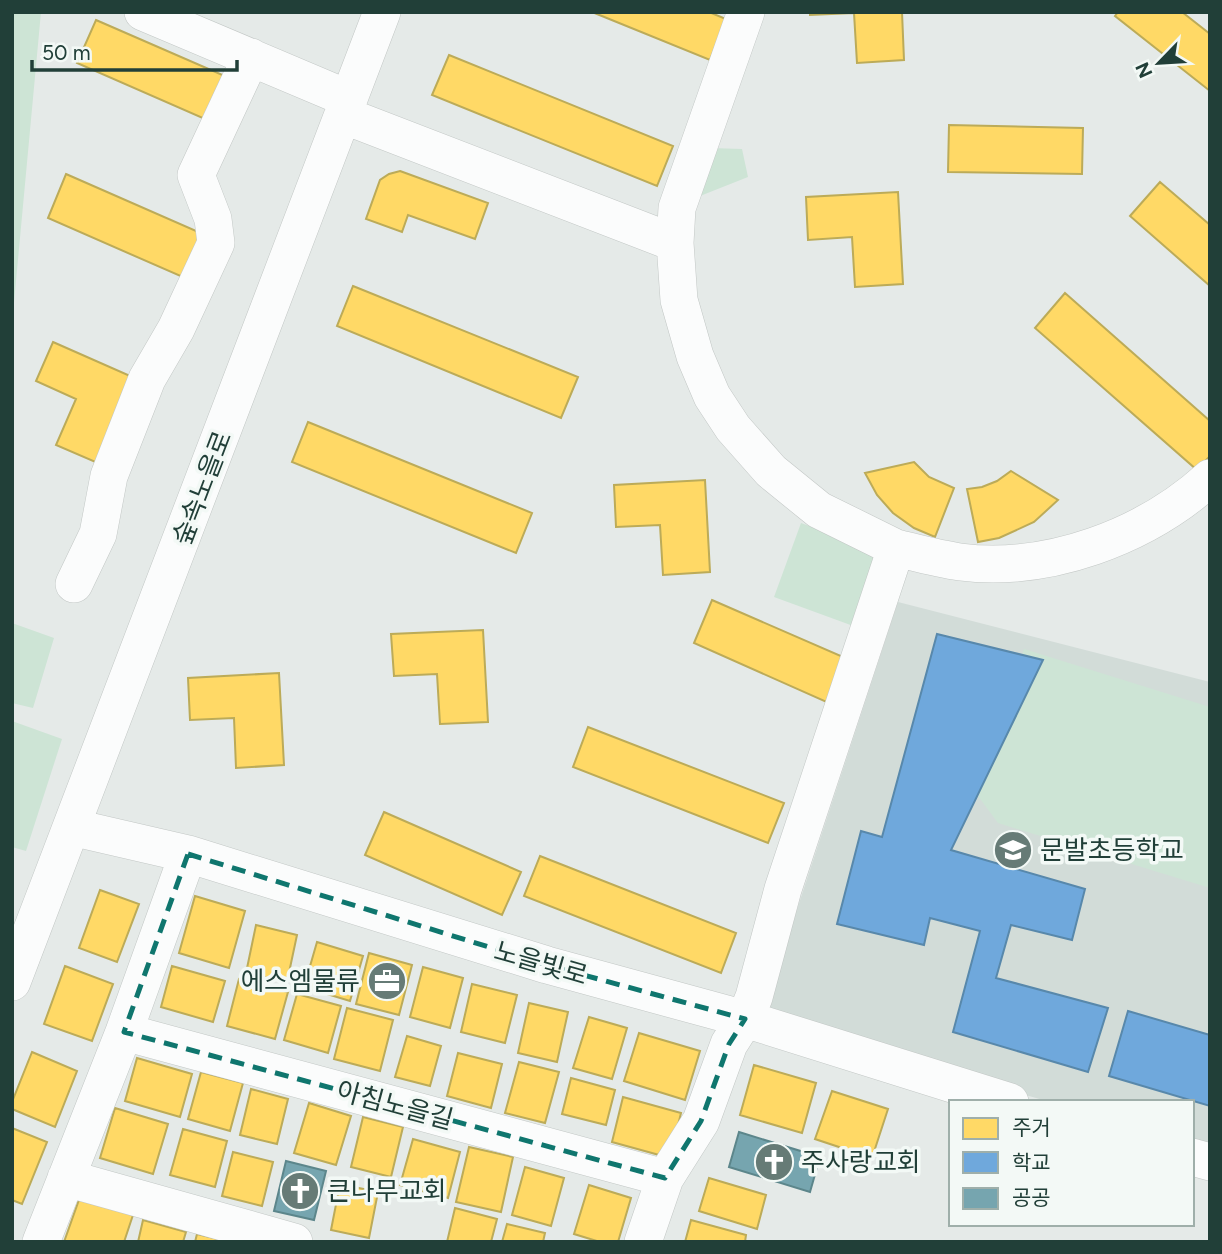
<svg xmlns="http://www.w3.org/2000/svg" width="1222" height="1254" font-family="Figtree,'Noto Sans KR',sans-serif">
	<rect width="100%" height="100%" fill="#e5eae8"/>
	<path fill="#d2dcd8" d="M898 602 1210 682V1148L1192 1143V1102H1050L761 1019Z"/>
	<path fill="#cde4d5" d="M12 12H41L12 324Z
		M711 148 742 149 748 177 695 198Z
		M801 523 883 553 856 627 774 597Z
		M12 623 54 638 33 708 12 703Z
		M1024 649 1210 707V888L998 823 978 796Z
		M12 721 62 739 26 851 12 847Z"/>
	<path fill="#ffd966" stroke="#bcab58" stroke-width="2" d="M592 12H709L726 19 710 60Z
		M810 12H902L904 60 857 63 854 13 810 15Z
		M1118 12H1182L1210 34V91L1115 16Z
		M96 20 234 80 214 123 77 63Z
		M449 55 673 146 657 186 432 95Z
		M949 125 1083 128 1082 174 948 172Z
		M400 171 488 203 475 239 408 215 402 232 366 219 380 180 389 174Z
		M66 174 203 234 185 278 48 218Z
		M1160 182 1210 225V286L1130 216Z
		M898 192 903 284 855 287 852 237 808 240 806 197Z
		M353 286 578 377 561 418 337 326Z
		M1065 293 1210 421V456L1197 470 1035 328Z
		M53 342 137 379 100 464 56 445 76 399 36 381Z
		M308 422 532 513 516 553 292 462Z
		M914 462 929 477 954 488 935 537 914 528 893 513 877 495 865 473Z
		M1011 471 1058 500 1034 522 999 538 978 542 967 489 982 487 997 481Z
		M705 480 710 572 663 575 660 525 616 527 614 485Z
		M712 600 850 660 831 704 694 643Z
		M483 630 488 722 440 724 437 674 394 676 391 634Z
		M279 673 284 765 236 768 234 718 190 720 188 678Z
		M588 727 784 803 768 843 573 767Z
		M384 812 521 872 502 915 365 855Z
		M540 856 736 933 721 973 524 896Z
		M100 890 139 904 117 962 79 948Z
		M195 896 245 911 229 968 179 953Z
		M256 925 297 935 287 982 246 973Z
		M317 942 363 956 350 1001 304 987Z
		M369 953 412 965 399 1015 356 1004Z
		M65 966 113 984 92 1041 44 1024Z
		M172 966 225 981 213 1022 161 1007Z
		M423 967 463 978 450 1028 410 1017Z
		M239 979 288 992 275 1039 227 1026Z
		M472 984 517 995 505 1043 461 1032Z
		M297 994 341 1006 328 1053 284 1040Z
		M529 1003 568 1012 557 1062 518 1053Z
		M347 1008 393 1020 380 1071 334 1059Z
		M589 1017 627 1028 612 1079 573 1068Z
		M639 1033 700 1051 685 1100 624 1081Z
		M407 1036 441 1046 430 1086 395 1077Z
		M32 1052 77 1071 55 1127 12 1109V1102Z
		M458 1053 502 1064 491 1108 447 1096Z
		M137 1058 192 1074 180 1117 125 1101Z
		M519 1062 559 1072 545 1123 505 1113Z
		M754 1065 816 1083 802 1133 740 1115Z
		M201 1072 243 1083 230 1131 188 1119Z
		M571 1078 615 1090 606 1125 562 1114Z
		M251 1089 288 1099 277 1144 240 1135Z
		M832 1091 888 1109 872 1158 815 1139Z
		M623 1097 681 1113 670 1158 612 1142Z
		M309 1103 351 1116 336 1165 294 1153Z
		M115 1108 168 1124 153 1174 100 1158Z
		M363 1117 403 1127 391 1177 351 1167Z
		M12 1128 47 1142 22 1204 12 1200Z
		M183 1129 227 1141 215 1187 170 1175Z
		M413 1139 460 1152 448 1198 400 1185Z
		M469 1147 513 1157 501 1212 456 1202Z
		M233 1152 273 1162 262 1206 222 1196Z
		M525 1167 564 1178 551 1226 512 1215Z
		M709 1178 766 1195 757 1229 699 1211Z
		M340 1184 378 1192 369 1238 331 1230Z
		M589 1185 631 1198 618 1242H600L574 1234Z
		M80 1197 133 1215 124 1242H64Z
		M455 1208 497 1219 491 1242H447Z
		M143 1220 186 1232 183 1242H138Z
		M691 1220 746 1235 745 1242H685Z
		M507 1224 545 1233 543 1242H502Z
		M197 1234 231 1242H195Z"/>
	<path fill="#6fa8dc" stroke="#5888ab" stroke-width="2" d="M937 634 1043 660 951 850 1085 889 1072 940 1011 925 996 978 1108 1008 1088 1072 953 1032 980 931 930 918 924 945 837 924 861 831 882 837Z
		M1128 1011 1210 1035V1106L1109 1076Z"/>
	<path fill="#76a5af" stroke="#5c868b" stroke-width="2" d="M739 1132 820 1157 810 1192 729 1167Z
		M286 1161 326 1171 314 1220 274 1211Z"/>
	<g fill="none" stroke-linecap="round" stroke-linejoin="round">
		<g stroke="#c2c7c5" stroke-width="38">
			<path id="minor" d="M143 12 349 99
				M343 115 675 243 679 300 695 356 712 396 733 428 771 471 819 510 896 548 783 889 754 997 745 1019 729 1044 701 1121 665 1178 643 1242
				M675 243 677 208 746 12
				M896 548C917 553 939 559 960 562 1048 573 1145 537 1210 478
				M74 584 98 534 109 476 147 379 176 329 216 243 213 219 196 175 251 57
				M71 827 188 854 547 965 745 1019 1010 1102
				M12 982 382 12
				M124 1032 665 1178
				M1192 1157 1210 1162
				M66 1178 294 1242
				M41 1242 124 1032 188 854"/>
		</g>
		<use href="#minor" stroke="#fbfcfc" stroke-width="37"/>
	</g>
	<path fill="none" stroke="#0f766e" stroke-width="5" stroke-dasharray="14 9" stroke-linejoin="round" d="M188 854 547 965 745 1019 729 1044 701 1121 665 1178 124 1032Z"/>
	<defs>
		<g id="school-disc" transform="scale(2.0125)"><circle r="9.5" fill="#667b76" stroke="#f3f9f6"/><path d="M0-5L7-2L0 1L-7-2ZM-4 1L0 2.5L4 1V4Q0 6-4 4Z" fill="#fff"/></g>
		<g id="office-disc" transform="scale(2.0125)"><circle r="9.5" fill="#667b76" stroke="#f3f9f6"/><path d="M-6-3h4V-5.5h4V-3h4V5H-6ZM-1-4.5V-3h2v-1.5ZM-6 0V1H6V0Z" fill="#fff"/></g>
		<g id="church-disc" transform="scale(2.0125)"><circle r="9.5" fill="#667b76" stroke="#f3f9f6"/><path d="M-1.2-6h2.4v3.5h3.3v2.4h-3.3V6h-2.4V-.1h-3.3v-2.4h3.3Z" fill="#fff"/></g>
	</defs>
	<g fill-rule="evenodd">
		<use href="#school-disc" x="1013" y="850"/>
		<use href="#office-disc" x="387" y="981"/>
		<use href="#church-disc" x="774" y="1162"/>
		<use href="#church-disc" x="300" y="1191"/>
	</g>
	<g text-anchor="middle" dominant-baseline="central" stroke-width="7" stroke-linejoin="round" paint-order="stroke">
		<g font-size="26" fill="#213f38" stroke="#f3f9f6">
			<text transform="translate(202 488) rotate(-69)">숲속노을로</text>
			<text transform="translate(541 963) rotate(16)">노을빛로</text>
			<text transform="translate(395 1105) rotate(15)">아침노을길</text>
		</g>
		<g font-size="26" fill="#213f38" stroke="#f3f9f6" text-anchor="start">
			<text x="1040" y="850">문발초등학교</text>
			<text x="360" y="981" text-anchor="end">에스엠물류</text>
			<text x="801" y="1162">주사랑교회</text>
			<text x="327" y="1191">큰나무교회</text>
		</g>
	</g>
	<rect width="1222" height="1254" fill="none" stroke="#213f38" stroke-width="28"/>
	<rect x="949" y="1100" width="245" height="126" fill="#f3f9f6" stroke="#9fafaa" stroke-width="2"/>
	<rect x="963" y="1118" width="35" height="21" fill="#ffd966" stroke="#9fafaa" stroke-width="2"/>
	<text x="1012" y="1135" font-size="21" fill="#213f38">주거</text>
	<rect x="963" y="1152" width="35" height="21" fill="#6fa8dc" stroke="#9fafaa" stroke-width="2"/>
	<text x="1012" y="1170" font-size="21" fill="#213f38">학교</text>
	<rect x="963" y="1188" width="35" height="21" fill="#76a5af" stroke="#9fafaa" stroke-width="2"/>
	<text x="1012" y="1205" font-size="21" fill="#213f38">공공</text>
	<g transform="translate(1159 63) rotate(245)" stroke="#f3f9f6" stroke-width="5" paint-order="stroke">
	<path d="M0-5L12 26L0 18L-12 26Z" fill="#213f38"/>
	<text y="-10" font-size="19" font-weight="bold" text-anchor="middle" fill="#213f38">N</text>
	</g>
	<path d="M32 60v10h205v-10" fill="none" stroke="#213f38" stroke-width="3.5"/>
	<text x="42" y="60" font-size="21" fill="#213f38" stroke="#f3f9f6" stroke-width="5" paint-order="stroke">50 m</text>
</svg>
